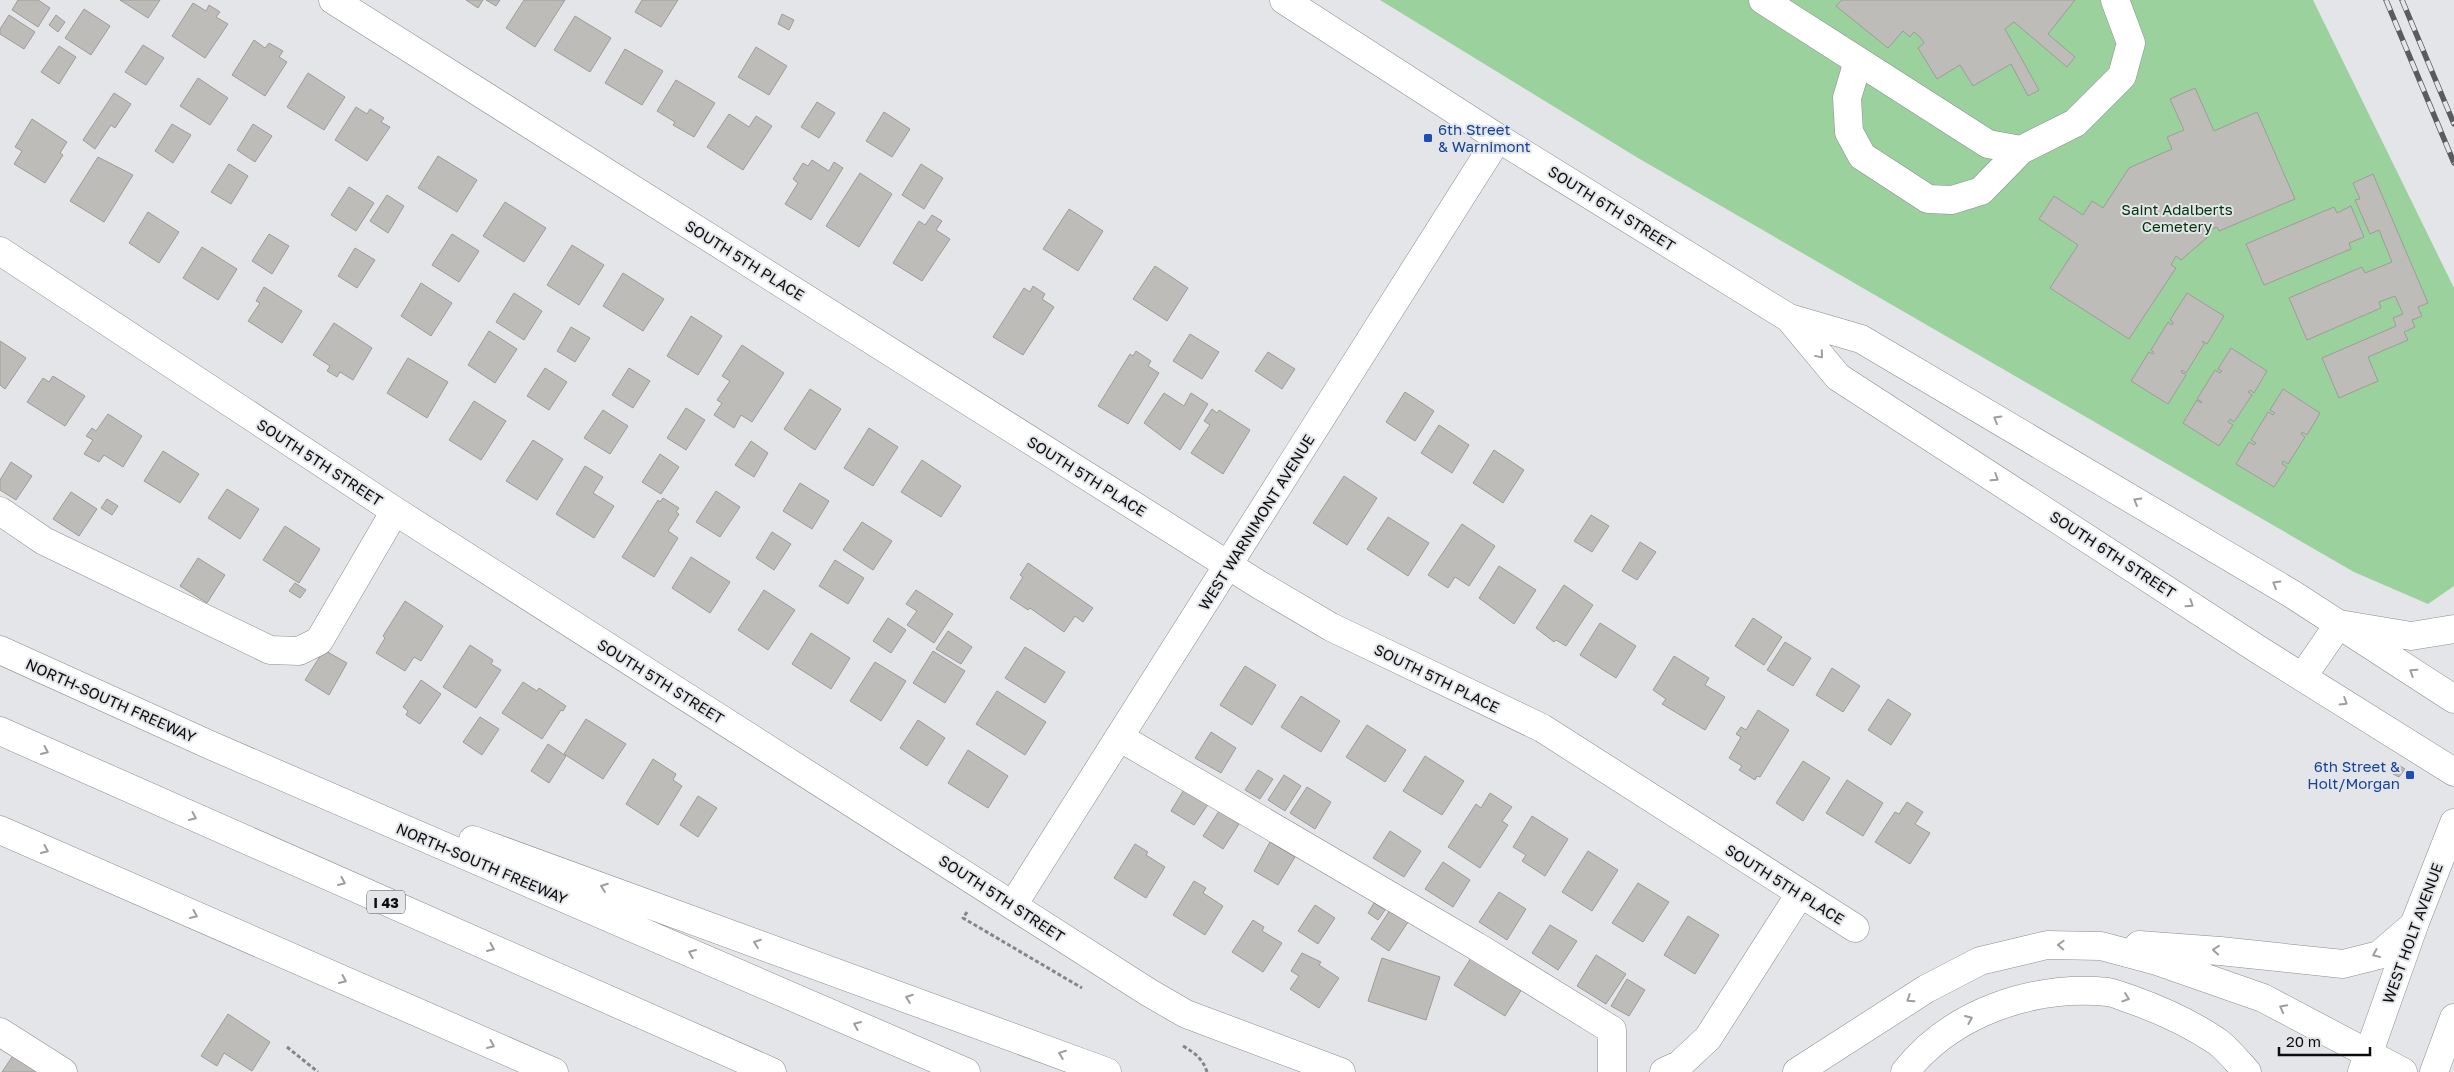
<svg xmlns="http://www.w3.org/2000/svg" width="2454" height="1072" font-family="'Golos Text',sans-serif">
	<rect width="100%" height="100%" fill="#e3e5e9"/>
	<path fill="#9bd19c" d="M1380 0H2313L2454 288V586L2428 604 2354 572 1638 158Z"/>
	<path fill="#bebcb8" stroke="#9e9c98" d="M18 0H38L50 8 38 27 12 10Z
		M120 0H160L148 18Z
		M466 0H483L478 8Z
		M486 0H500L496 6Z
		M524 0H565L535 47 506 28Z
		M642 0H678L661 27 635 12Z
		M1842 0H2075L2048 34 2075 57 2067 67 2014 22 2005 29 2039 90 2028 96 2011 64 1973 86 1960 65 1937 79 1918 48 1924 43 1920 37 1914 32 1910 37 1903 31 1888 48 1836 6Z
		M193 3 206 11 209 5 220 12 216 17 228 24 205 58 172 36Z
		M84 9 110 26 91 55 65 38Z
		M782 14 794 20 789 30 778 24Z
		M9 15 35 32 24 49 0 34V29Z
		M56 15 65 22 58 32 49 25Z
		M575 16 611 38 590 72 554 50Z
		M254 40 265 48 269 43 283 51 279 57 287 62 265 96 232 75Z
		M143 45 164 58 146 85 125 72Z
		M59 46 76 57 59 84 41 72Z
		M756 47 787 66 769 95 738 77Z
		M625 49 663 71 642 105 605 83Z
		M308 73 345 97 324 130 287 107Z
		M198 78 228 98 210 125 180 106Z
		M676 80 715 103 694 137 673 125 675 122 657 111Z
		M2195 88 2214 131 2257 112 2295 199 2219 231 2217 227 2208 231 2210 235 2181 260 2176 256 2171 265 2176 268 2129 339 2050 288 2078 245 2039 219 2054 196 2083 215 2092 201 2103 208 2129 168 2172 149 2167 137 2184 130 2170 99Z
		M114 93 131 104 115 128 111 125 95 149 83 140Z
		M817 102 835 113 819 138 801 127Z
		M356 107 367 114 370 109 384 118 381 122 390 127 367 161 335 140Z
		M884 112 910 129 892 157 866 141Z
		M729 114 749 127 756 116 772 126 743 170 707 147Z
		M32 119 67 142 60 153 63 155 45 183 14 164 22 151 15 147Z
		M172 124 191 135 173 163 155 151Z
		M253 124 272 136 255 162 237 150Z
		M438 156 477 180 457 212 418 188Z
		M98 157 133 175 104 222 70 201Z
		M812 160 829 171 834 162 843 168 811 220 785 204 798 183 793 179 803 163 808 166Z
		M229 164 248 176 231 204 211 192Z
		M921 164 943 178 924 209 902 195Z
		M860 173 892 194 859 247 826 226Z
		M2373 174 2428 303 2418 307 2422 316 2412 320 2415 327 2404 332 2408 340 2368 357 2378 381 2339 398 2322 358 2396 326 2393 318 2403 314 2395 296 2379 302 2381 308 2307 340 2289 298 2362 267 2365 273 2392 262 2379 230 2370 234 2355 200 2360 199 2353 183Z
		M349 187 374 203 356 231 331 215Z
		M387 195 404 206 388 233 370 221Z
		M505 202 546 228 524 262 483 236Z
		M2351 206 2364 237 2349 243 2351 249 2264 285 2246 244 2334 207 2337 213Z
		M1069 209 1103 231 1078 271 1043 249Z
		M148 212 179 232 159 263 129 243Z
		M932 215 942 221 936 230 950 239 922 281 893 263 919 221 925 225Z
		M269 234 289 246 272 274 252 261Z
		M452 234 479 251 459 282 432 265Z
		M572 245 604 265 579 305 547 285Z
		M202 247 237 269 218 300 183 278Z
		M355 248 375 260 357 288 338 276Z
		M1155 266 1188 288 1167 321 1133 299Z
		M623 273 664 299 643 331 603 306Z
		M421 283 452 303 431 336 401 316Z
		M1033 286 1045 294 1042 299 1054 307 1023 355 993 337 1024 288 1030 292Z
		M264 287 302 311 282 343 248 321 260 303 256 301Z
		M514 293 542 311 524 340 496 322Z
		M2187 293 2224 316 2207 344 2202 341 2204 344 2186 373 2182 370 2181 372 2186 375 2168 404 2131 381 2149 352 2153 354 2154 352 2151 350 2168 322 2172 325 2173 322 2170 320Z
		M691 316 722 336 698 375 667 356Z
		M334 323 372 348 353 380 340 372 337 377 327 371 330 366 313 355Z
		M571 327 590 338 575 362 557 351Z
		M489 331 517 349 495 383 468 365Z
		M1190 334 1219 352 1202 379 1173 361Z
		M0 341 26 358 5 389 0 385Z
		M742 345 784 373 752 422 741 415 734 428 714 415 722 403 717 400 730 381 722 376Z
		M2231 348 2267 371 2254 393 2250 390 2248 392 2252 395 2234 422 2230 419 2228 422 2233 425 2219 446 2183 423 2197 400 2201 403 2202 402 2197 399 2215 370 2220 373 2222 371 2218 369Z
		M1136 351 1151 361 1148 366 1159 373 1128 424 1098 406 1130 354 1133 356Z
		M1268 352 1295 369 1282 389 1255 371Z
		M408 358 448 382 427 418 387 393Z
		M545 368 567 382 549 410 527 396Z
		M629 368 650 381 633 408 612 395Z
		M53 376 85 396 65 426 27 402 43 378 49 382Z
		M810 389 841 409 815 450 784 429Z
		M2283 389 2320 413 2307 435 2302 432 2301 434 2305 437 2288 464 2283 461 2282 464 2287 467 2274 487 2236 464 2249 442 2254 445 2256 443 2251 440 2268 412 2273 415 2275 413 2270 410Z
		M1405 392 1434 411 1415 441 1386 422Z
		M1164 393 1184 406 1191 393 1208 404 1180 450 1144 423Z
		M474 401 506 421 481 460 449 440Z
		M686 408 705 420 686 450 667 438Z
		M1212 409 1217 413 1219 410 1250 430 1223 474 1191 453 1210 425 1204 421Z
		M603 410 628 426 610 454 584 438Z
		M108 414 142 436 123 467 104 455 99 462 84 454 93 440 86 436 92 428 96 431Z
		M1439 425 1469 445 1452 473 1421 453Z
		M869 428 898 447 873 486 844 468Z
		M533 440 563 459 537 500 506 481Z
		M751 441 768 453 754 477 735 465Z
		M1494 450 1524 470 1503 503 1473 483Z
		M163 451 199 474 180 503 144 481Z
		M660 454 679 467 661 494 642 482Z
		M922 460 961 486 941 517 901 492Z
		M11 462 32 476 16 500 0 490V480Z
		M585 466 603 477 593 493 614 506 594 538 556 514Z
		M1344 476 1377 498 1347 545 1313 523Z
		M800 483 829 501 812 529 783 511Z
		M227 489 259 509 240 539 208 518Z
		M716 491 740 507 720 537 696 522Z
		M71 492 97 509 79 536 53 519Z
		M663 498 679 508 676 512 679 514 668 531 678 538 654 577 622 557 658 500 660 502Z
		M107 499 118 506 112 515 101 508Z
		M1591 515 1609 526 1592 552 1574 541Z
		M1388 517 1429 543 1408 576 1367 549Z
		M862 522 892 541 873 570 843 550Z
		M1462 524 1495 546 1469 586 1455 577 1448 588 1428 575Z
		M285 526 320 549 299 583 263 560Z
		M772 532 791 544 774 570 756 558Z
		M1640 542 1656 552 1637 580 1622 571Z
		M691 557 730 582 710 613 672 588Z
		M198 558 225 575 207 603 180 586Z
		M835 560 864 578 848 604 819 586Z
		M1028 563 1093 608 1083 622 1075 616 1064 632 1030 608 1028 610 1010 598 1023 577 1020 575Z
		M1499 566 1536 590 1514 624 1479 598Z
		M295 583 306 590 300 598 289 591Z
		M1564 585 1593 605 1566 646 1556 640 1554 642 1536 628Z
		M764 590 795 610 768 650 738 630Z
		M916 590 953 614 934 643 907 625 917 611 906 604Z
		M405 601 443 626 421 661 414 657 405 671 376 653 385 638 383 636Z
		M888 618 906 630 891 653 873 641Z
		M1753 618 1782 637 1764 665 1735 646Z
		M1600 623 1636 646 1616 678 1580 655Z
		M948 631 972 647 961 664 936 649Z
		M811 633 850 658 831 689 792 664Z
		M1785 642 1811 658 1793 686 1767 670Z
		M470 645 493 660 491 664 501 670 476 708 443 687Z
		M1025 647 1065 672 1045 703 1005 678Z
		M324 650 347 663 329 695 305 680Z
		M933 651 965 671 945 703 913 683Z
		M1674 656 1709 678 1705 685 1725 697 1705 730 1662 704 1666 699 1653 690Z
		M875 662 906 681 881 721 850 701Z
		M1245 666 1276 685 1252 725 1220 705Z
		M1832 668 1860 686 1843 712 1816 695Z
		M421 680 441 694 420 724 406 715 408 711 403 707Z
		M523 682 537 691 539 688 566 706 563 711 561 710 542 739 502 713Z
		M997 691 1046 722 1025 755 976 724Z
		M1301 696 1340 721 1321 752 1281 727Z
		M1888 699 1911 714 1891 745 1868 730Z
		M1758 710 1789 730 1760 777 1757 776 1755 780 1739 770 1742 766 1729 758 1741 737 1736 734 1741 727 1746 730Z
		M480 717 499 729 482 755 463 742Z
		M586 719 626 744 603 779 564 754Z
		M918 720 945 738 927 766 900 748Z
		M1367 725 1406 750 1385 782 1346 757Z
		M1211 732 1236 748 1221 773 1195 758Z
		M548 744 566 756 549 783 531 771Z
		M968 750 1008 776 988 808 948 783Z
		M1425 756 1464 781 1442 815 1403 791Z
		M653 759 676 774 673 780 682 786 658 825 626 804Z
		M1803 761 1830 778 1803 821 1776 803Z
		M2399 765 2405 769 2399 777 2393 774Z
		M1258 770 1273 779 1260 799 1245 790Z
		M1284 775 1301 786 1285 811 1268 800Z
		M1847 780 1883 803 1863 836 1826 813Z
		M1307 787 1331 802 1315 829 1290 813Z
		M1185 788 1209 803 1194 825 1171 811Z
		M1490 793 1512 807 1502 821 1508 825 1480 868 1448 847 1476 804 1481 808Z
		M698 796 717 808 698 837 680 825Z
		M1907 802 1923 812 1915 824 1930 833 1910 864 1875 842 1895 812 1899 814Z
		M1219 811 1239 824 1223 849 1203 836Z
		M1532 816 1568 839 1545 876 1522 861 1526 855 1513 847Z
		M1390 831 1421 851 1404 877 1373 858Z
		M1270 842 1295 857 1278 885 1254 871Z
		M1135 844 1148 852 1146 855 1165 867 1146 898 1114 878Z
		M1588 851 1618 870 1592 911 1562 892Z
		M1443 862 1470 880 1453 907 1425 889Z
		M1194 881 1206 888 1203 893 1223 906 1205 935 1173 915Z
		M1638 883 1669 902 1643 942 1612 923Z
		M1499 892 1526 909 1507 940 1479 922Z
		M1374 903 1385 910 1378 920 1368 913Z
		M1315 905 1335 918 1318 944 1298 931Z
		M1390 910 1408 922 1389 951 1371 939Z
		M1688 916 1719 935 1695 974 1664 955Z
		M1253 920 1264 927 1262 931 1282 943 1263 972 1232 952Z
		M1550 925 1577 941 1558 970 1532 953Z
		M1302 953 1321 962 1319 965 1339 978 1319 1008 1290 989 1299 976 1291 971Z
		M1596 955 1626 974 1606 1004 1577 986Z
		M1382 958 1440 977 1426 1020 1368 1001Z
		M1471 958 1522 989 1505 1016 1454 985Z
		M1627 979 1645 990 1629 1016 1611 1006Z
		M228 1014 270 1042 252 1071 224 1053 217 1066 201 1056Z
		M14 1054 43 1072H2Z"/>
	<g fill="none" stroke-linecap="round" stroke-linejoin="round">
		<g stroke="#8b8c90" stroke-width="29">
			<path id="minor" d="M333 0 1258 584 1331 627 1542 728 1855 928
				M1284 0 1498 138 1789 318 1861 339 2292 594 2454 699
				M1763 0 1988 144 2021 150 2075 123 2122 76 2131 43 2115 0
				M1858 61 1847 98 1849 132 1862 156 1928 199 1952 200 1981 191 2021 150
				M0 251 395 511 1148 992 1186 1014 1341 1072
				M1789 318 1838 377 2259 650 2454 772
				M0 511 44 541 270 650 299 651 319 641 395 511
				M2303 676 2339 624 2411 636 2454 629
				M1119 737 1476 946 1612 1030V1072
				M1013 905 1498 138
				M0 1032 63 1072
				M1664 1072 1679 1065 1708 1038 1800 894
				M2362 1072 2414 925 2454 823
				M2434 1072 2454 1018"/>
		</g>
		<g stroke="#8b8c90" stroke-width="29">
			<path id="highway" d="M0 650 210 745 966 1072
				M0 731 772 1072
				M0 830 554 1072
				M473 840 1107 1072
				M2139 945 2220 951 2343 964 2379 955 2414 925
				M1797 1072 1926 989 1980 961 2047 945 2101 946 2157 961 2263 998 2403 1072
				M1905 1072C1952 1012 2033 985 2108 992 2115 993 2123 997 2130 999 2161 1010 2190 1023 2218 1042 2228 1050 2238 1062 2247 1072"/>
		</g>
		<path stroke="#848588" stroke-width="3" stroke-dasharray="4 2.5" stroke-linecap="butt" d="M967 912 963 918 1082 988
			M1183 1046C1195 1053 1203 1059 1207 1072
			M287 1047 318 1072"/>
		<use href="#minor" stroke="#fff" stroke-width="28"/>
		<use href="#highway" stroke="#fff" stroke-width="28"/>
		<g stroke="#5a5b5d" stroke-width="5.5">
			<path id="rail" d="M2386 0 2454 163
				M2402 0 2454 124"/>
		</g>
		<use href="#rail" stroke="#e3e5e9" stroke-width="4" stroke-dasharray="11" stroke-linecap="butt"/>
	</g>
	<defs><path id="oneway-chevron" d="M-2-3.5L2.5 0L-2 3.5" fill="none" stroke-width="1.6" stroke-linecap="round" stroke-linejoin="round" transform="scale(1.25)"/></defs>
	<g stroke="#9e9e9f">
		<use href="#oneway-chevron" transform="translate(1820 355) rotate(50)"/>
		<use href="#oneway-chevron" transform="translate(1997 419) rotate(-150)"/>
		<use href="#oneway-chevron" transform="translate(1995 478) rotate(33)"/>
		<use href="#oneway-chevron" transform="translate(2137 501) rotate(-150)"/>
		<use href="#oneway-chevron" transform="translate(2276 584) rotate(-149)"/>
		<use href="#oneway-chevron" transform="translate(2190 604) rotate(33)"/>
		<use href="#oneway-chevron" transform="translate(2413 672) rotate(-147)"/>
		<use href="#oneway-chevron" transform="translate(2344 702) rotate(32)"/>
		<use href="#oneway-chevron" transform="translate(45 751) rotate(24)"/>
		<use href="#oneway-chevron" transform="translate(193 817) rotate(24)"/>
		<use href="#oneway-chevron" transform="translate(45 850) rotate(24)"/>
		<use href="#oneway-chevron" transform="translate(342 882) rotate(24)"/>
		<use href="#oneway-chevron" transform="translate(604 887) rotate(-160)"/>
		<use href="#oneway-chevron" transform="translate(194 915) rotate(24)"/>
		<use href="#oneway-chevron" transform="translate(757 943) rotate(-160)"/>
		<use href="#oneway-chevron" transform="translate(2061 945) rotate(-178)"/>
		<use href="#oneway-chevron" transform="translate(491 948) rotate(24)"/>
		<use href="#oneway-chevron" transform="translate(2216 950) rotate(-175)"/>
		<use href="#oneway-chevron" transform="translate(692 953) rotate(-157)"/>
		<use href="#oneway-chevron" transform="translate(2376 954) rotate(157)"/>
		<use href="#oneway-chevron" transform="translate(343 980) rotate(24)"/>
		<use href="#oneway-chevron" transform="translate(909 998) rotate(-160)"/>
		<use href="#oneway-chevron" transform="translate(2126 998) rotate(19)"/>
		<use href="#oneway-chevron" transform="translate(1910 999) rotate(147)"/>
		<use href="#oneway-chevron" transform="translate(2283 1008) rotate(-152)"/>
		<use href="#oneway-chevron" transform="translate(1969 1019) rotate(-23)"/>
		<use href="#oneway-chevron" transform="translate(857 1025) rotate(-157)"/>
		<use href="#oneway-chevron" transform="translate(491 1045) rotate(24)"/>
		<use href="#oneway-chevron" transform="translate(1062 1054) rotate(-159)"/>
	</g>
	<g fill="#1a4fb4" stroke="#e3e5e9" stroke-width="2">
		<rect x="1423" y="133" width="10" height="10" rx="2.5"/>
		<rect x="2405" y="770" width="10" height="10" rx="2.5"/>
	</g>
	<g text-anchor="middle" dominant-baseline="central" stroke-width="4" stroke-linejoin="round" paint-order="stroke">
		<rect fill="#e3e5e9" stroke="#4c4e50" stroke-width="1" x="367" y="890.5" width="38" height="23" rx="4"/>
		<g font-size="14" font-weight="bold" fill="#0c0d0e">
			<text x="386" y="902">I 43</text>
		</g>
		<g font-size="15" fill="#164399" stroke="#e3e5e9" text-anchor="start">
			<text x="1438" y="129">6th Street<tspan x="1438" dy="17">&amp; Warnimont</tspan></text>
			<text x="2400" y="766" text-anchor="end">6th Street &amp;<tspan x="2400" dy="17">Holt/Morgan</tspan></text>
		</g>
		<g font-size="15" fill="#0c0d0e" stroke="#e3e5e9">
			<text transform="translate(1612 208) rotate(32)">SOUTH 6TH STREET</text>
			<text transform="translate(745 260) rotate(32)">SOUTH 5TH PLACE</text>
			<text transform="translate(320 462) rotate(33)">SOUTH 5TH STREET</text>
			<text transform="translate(1087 476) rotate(32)">SOUTH 5TH PLACE</text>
			<text transform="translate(1256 522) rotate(-58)">WEST WARNIMONT AVENUE</text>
			<text transform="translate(2113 554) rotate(33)">SOUTH 6TH STREET</text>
			<text transform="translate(1437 678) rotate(26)">SOUTH 5TH PLACE</text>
			<text transform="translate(661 681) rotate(32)">SOUTH 5TH STREET</text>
			<text transform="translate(111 700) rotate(24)">NORTH-SOUTH FREEWAY</text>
			<text transform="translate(482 863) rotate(23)">NORTH-SOUTH FREEWAY</text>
			<text transform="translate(1785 884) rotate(32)">SOUTH 5TH PLACE</text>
			<text transform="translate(1002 898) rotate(33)">SOUTH 5TH STREET</text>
			<text transform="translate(2412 933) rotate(-70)">WEST HOLT AVENUE</text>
		</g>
		<g font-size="15" fill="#003609" stroke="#e3e5e9">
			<text x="2177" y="209">Saint Adalberts<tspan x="2177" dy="17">Cemetery</tspan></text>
		</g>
	</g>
	<path d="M2279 1047v8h91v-8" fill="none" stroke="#0c0d0e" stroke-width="2.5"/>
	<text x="2286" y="1047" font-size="15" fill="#0c0d0e" stroke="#e3e5e9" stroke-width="4" paint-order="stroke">20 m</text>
</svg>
